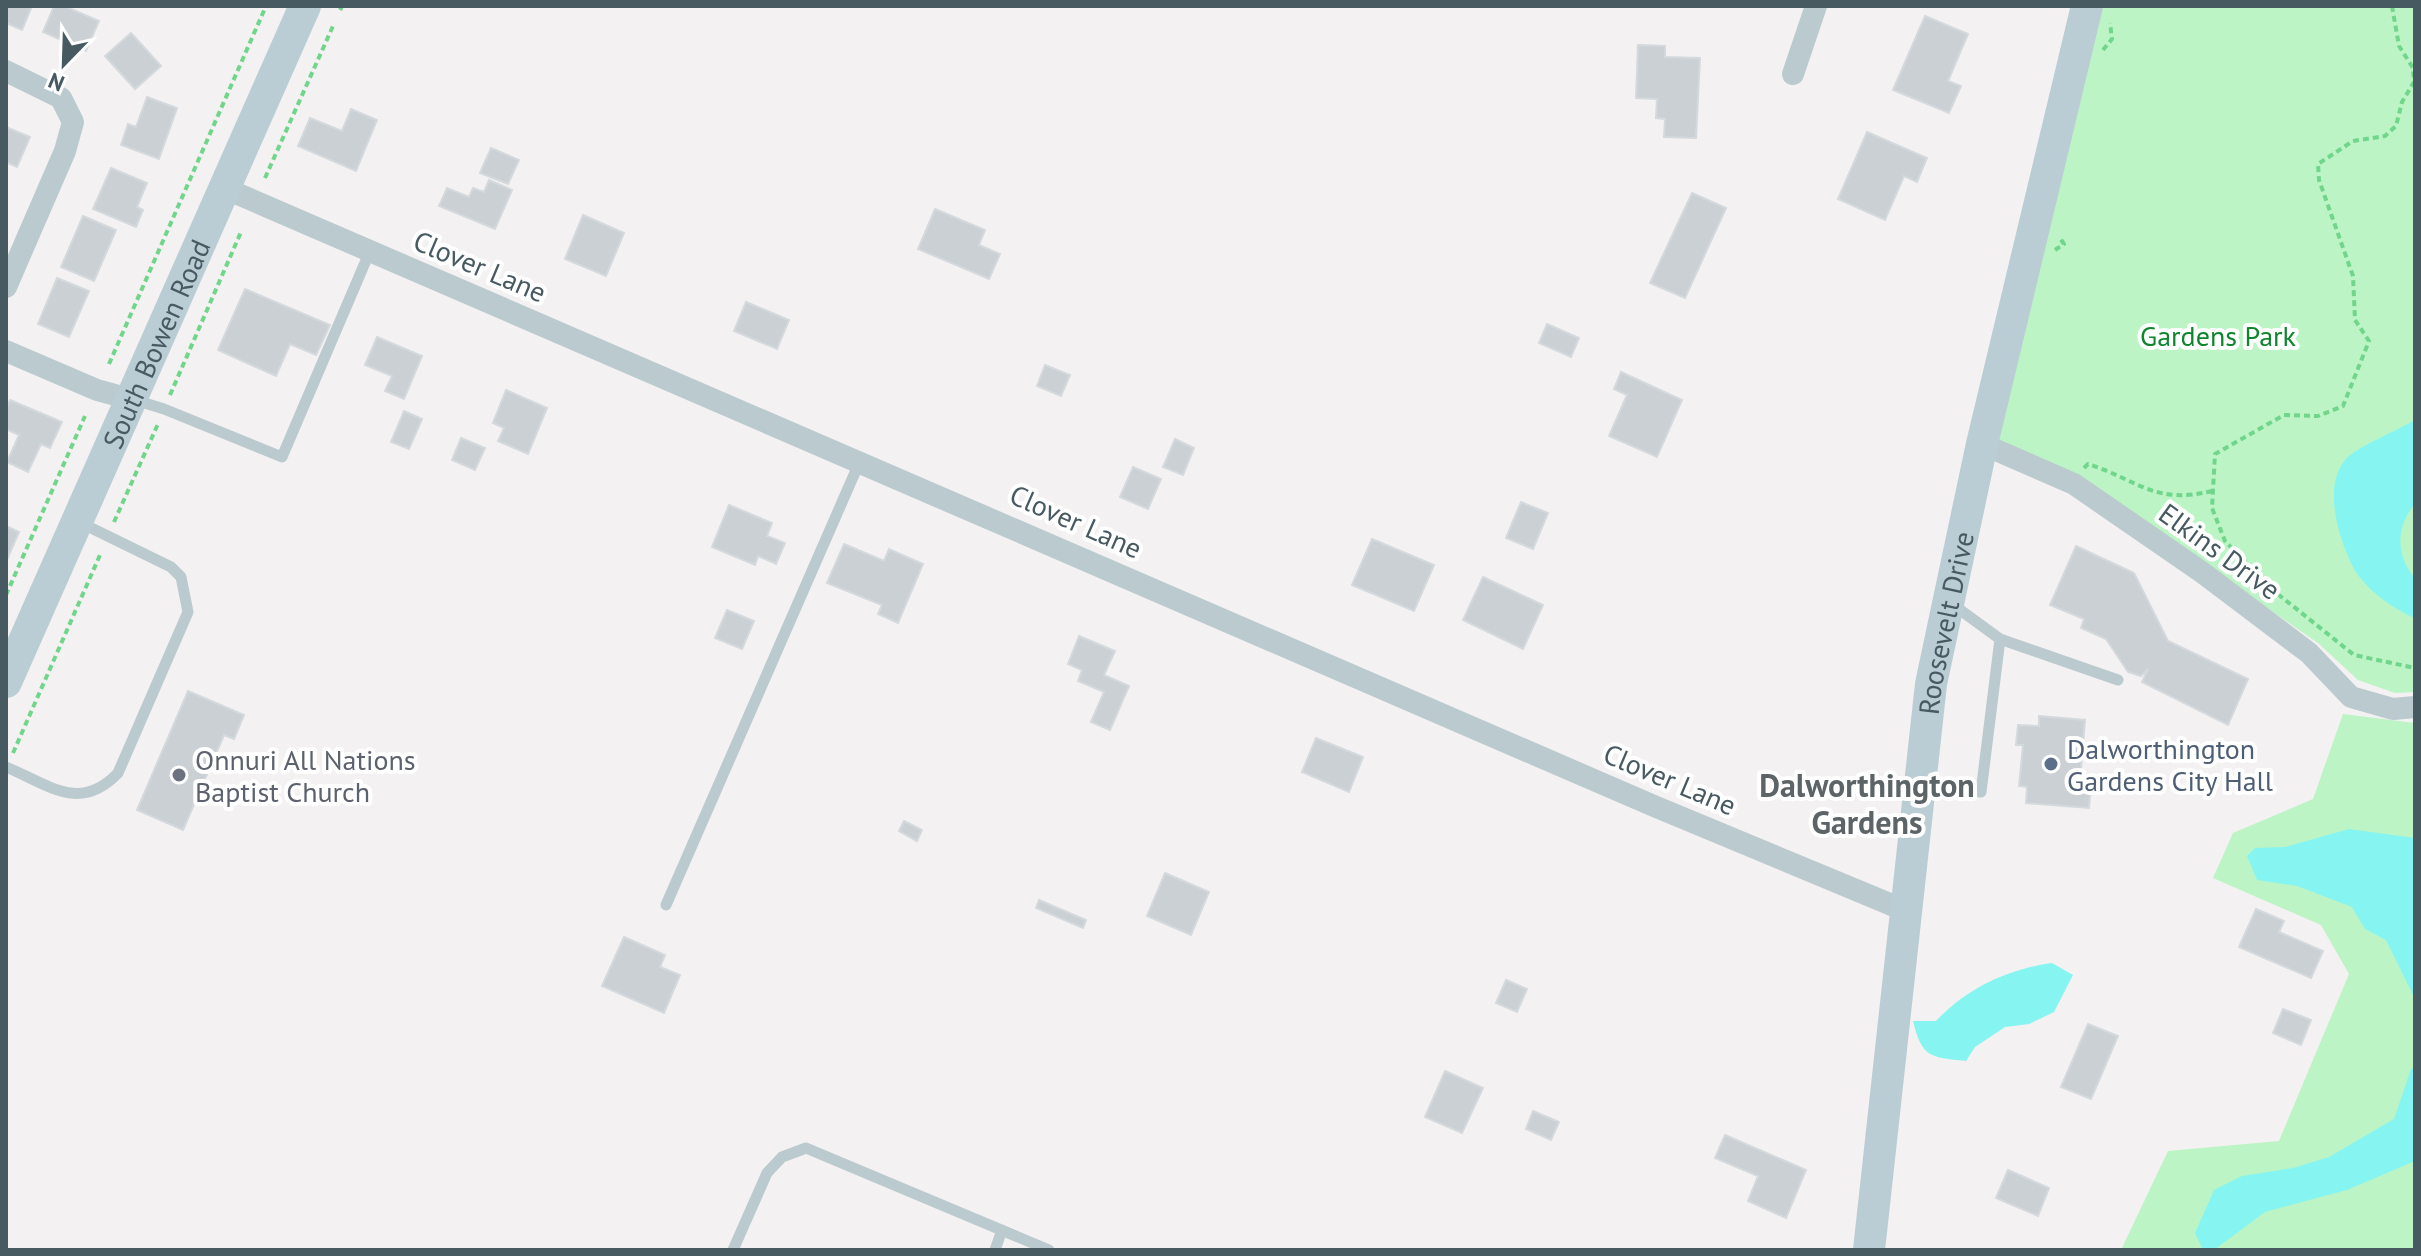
<svg xmlns="http://www.w3.org/2000/svg" width="2421" height="1256" font-family="'PT Sans',sans-serif">
	<rect width="100%" height="100%" fill="#f3f1f1"/>
	<path fill="#bcf4c5" d="M2092 6H2415V692L2395 693 2358 680 2318 643 2160 534 1991 438Z
		M2343 714 2415 723V1250H2121L2168 1151 2279 1141 2349 974 2321 925 2213 878 2233 833 2313 799Z"/>
	<path fill="#86f5f1" d="M2415 420V504C2395 527 2396 556 2415 578V618C2393 609 2365 589 2353 567 2339 539 2320 482 2349 456 2362 445 2398 430 2415 420Z
		M2349 829 2415 838V999L2386 940 2365 929 2352 907 2297 886 2257 880 2247 856 2255 848 2285 847Z
		M2052 963 2073 975 2054 1012 2029 1024 2005 1027 1975 1047 1966 1061C1930 1057 1922 1058 1913 1021H1936C1967 988 2008 969 2052 963Z
		M2415 1067V1161L2347 1190 2265 1212 2214 1250H2203L2195 1233 2214 1190 2242 1176 2293 1168 2329 1157 2394 1119 2411 1069Z"/>
	<path fill="#cbd0d4" stroke="#d4d9dd" stroke-width="2" d="M6 6H32L22 30 6 23Z
		M54 6H64L99 21 86 51 43 32Z
		M1925 16 1968 34 1948 81 1961 86 1949 113 1893 90Z
		M131 33 161 66 135 89 105 56Z
		M1638 45 1665 46V57L1700 58 1696 138 1664 137 1665 119 1656 118 1657 99 1636 98Z
		M147 97 177 108 159 159 121 145 128 124 136 127Z
		M351 109 377 120 356 171 298 146 310 118 342 131Z
		M6 127 30 137 17 167 6 162Z
		M1867 132 1927 158 1917 182 1904 176 1885 220 1838 199Z
		M491 148 519 160 508 184 480 173Z
		M111 168 147 183 137 207 143 210 136 227 93 209Z
		M489 180 512 190 495 229 439 206 447 188 469 197 473 188 484 192Z
		M1692 193 1726 208 1685 298 1650 283Z
		M935 209 985 230 979 245 1000 254 989 279 918 249Z
		M583 215 624 233 606 276 565 259Z
		M83 216 116 230 94 281 61 267Z
		M57 278 89 291 69 337 38 324Z
		M245 289 330 325 316 355 290 344 276 376 218 350Z
		M746 302 789 320 777 349 734 331Z
		M1547 324 1579 338 1571 357 1539 343Z
		M377 337 422 356 404 399 385 391 392 376 365 365Z
		M1045 365 1070 375 1061 396 1037 386Z
		M1621 372 1682 400 1657 457 1609 436 1627 395 1614 389Z
		M506 390 547 408 528 454 498 441 504 428 493 423Z
		M10 400 62 422 50 448 41 444 28 472 7 462 19 435 6 429V410Z
		M404 411 422 419 409 449 391 442Z
		M461 438 485 448 475 470 452 460Z
		M1175 439 1194 448 1183 475 1163 467Z
		M1133 467 1161 479 1148 509 1120 497Z
		M1521 502 1548 513 1533 549 1506 538Z
		M729 505 772 523 767 536 785 543 776 564 758 556 755 565 712 547Z
		M6 526 19 532 6 562Z
		M1372 539 1434 565 1414 611 1352 585Z
		M844 544 884 561 889 549 923 564 898 623 878 614 882 605 827 583Z
		M2076 546 2134 573 2168 641 2248 679 2228 725 2142 682 2148 669 2141 676 2128 672 2106 639 2081 628 2084 619 2050 605Z
		M1483 577 1543 605 1523 649 1463 620Z
		M727 610 754 621 742 649 715 638Z
		M1079 636 1115 651 1104 675 1129 686 1110 730 1091 722 1104 692 1078 681 1082 670 1068 664Z
		M188 691 244 715 234 739 224 735 183 830 137 810Z
		M2039 716 2085 720 2080 782 2091 783 2089 808 2026 803 2027 787 2019 786 2023 745H2016L2018 725 2039 726Z
		M1316 738 1363 757 1349 792 1302 772Z
		M904 821 922 830 917 841 899 831Z
		M1165 873 1209 892 1191 935 1147 916Z
		M1039 900 1086 920 1083 928 1036 908Z
		M2256 909 2284 921 2279 932 2323 951 2311 978 2239 947Z
		M624 937 665 955 660 967 680 975 664 1013 602 986Z
		M1506 980 1527 989 1517 1012 1496 1003Z
		M2283 1009 2311 1020 2301 1045 2273 1033Z
		M2088 1024 2118 1036 2091 1099 2061 1087Z
		M1445 1071 1483 1088 1462 1133 1425 1117Z
		M1533 1111 1559 1122 1551 1140 1526 1129Z
		M1725 1135 1806 1170 1786 1218 1748 1201 1758 1176 1715 1158Z
		M2008 1170 2049 1188 2038 1216 1996 1198Z"/>
	<g fill="none" stroke-linecap="round" stroke-linejoin="round">
		<path stroke="#71d58c" stroke-width="4" stroke-dasharray="6 4" stroke-linecap="butt" d="M2392 6 2399 46 2413 68 2414 82 2402 102 2396 126 2385 136 2353 141 2318 164 2319 180 2353 276 2355 320 2369 341 2343 406 2318 416 2284 415 2215 454 2212 508 2225 541 2269 587 2354 655 2415 668
			M340 10 342 6
			M2103 50 2112 39 2110 23
			M265 178 333 26
			M2055 250 2064 244 2059 237
			M109 364 266 6
			M170 395 241 232
			M2084 468 2088 464C2140 481 2155 505 2212 491
			M114 522 158 424
			M6 595 85 416
			M13 753 100 555"/>
		<path stroke="#bbcacf" stroke-width="11" d="M135 400 164 409 282 457 370 251
			M1952 604 2000 639
			M6 767C49 785 80 813 118 773L188 612 181 577 171 567 81 523
			M1923 787 1981 792 2000 639 2118 680
			M666 905 860 461
			M733 1250 767 1173 782 1157 806 1148 1049 1250
			M995 1250 1002 1230"/>
		<path stroke="#bbcacf" stroke-width="22" d="M6 71 61 98 73 122 65 151 6 287
			M1793 74 1816 6
			M224 188 1654 806 1904 910
			M6 351 97 390 130 399
			M1982 444 2074 484 2203 573 2309 653 2351 697 2393 709 2415 707"/>
		<g stroke="#bbcdd4" stroke-width="32">
			<path id="s1" d="M6 682 305 6"/>
			<path id="s2" d="M1869 1250 1931 684 1982 444 2087 6"/>
		</g>
	</g>
	<circle fill="#5c6f8a" stroke="#fff" stroke-width="3" cx="2051" cy="764" r="8"/>
	<circle fill="#6b7280" stroke="#fff" stroke-width="3" cx="179" cy="775" r="8"/>
	<g text-anchor="middle" dominant-baseline="central" stroke-width="8" stroke-linejoin="round" paint-order="stroke">
		<g font-size="28" fill="#475a61" stroke="#fff">
			<text transform="translate(480 266) rotate(23)">Clover Lane</text>
			<text stroke="none"><textPath href="#s1" startOffset="370">South Bowen Road</textPath></text>
			<text transform="translate(1076 521) rotate(24)">Clover Lane</text>
			<text transform="translate(2220 551) rotate(36)">Elkins Drive</text>
			<text stroke="none"><textPath href="#s2" startOffset="632">Roosevelt Drive</textPath></text>
			<text transform="translate(1670 779) rotate(23)">Clover Lane</text>
		</g>
		<g font-size="28" fill="#0f852e" stroke="#fff">
			<text x="2218" y="335">Gardens Park</text>
		</g>
		<g font-size="28" fill="#4e5e75" stroke="#fff" text-anchor="start">
			<text x="2067" y="748">Dalworthington<tspan x="2067" dy="32">Gardens City Hall</tspan></text>
		</g>
		<g font-size="28" fill="#5b616d" stroke="#fff" text-anchor="start">
			<text x="195" y="759">Onnuri All Nations<tspan x="195" dy="32">Baptist Church</tspan></text>
		</g>
		<g font-size="32" font-weight="bold" fill="#5d6467" stroke="#fff">
			<text x="1867" y="785">Dalworthington<tspan x="1867" dy="37">Gardens</tspan></text>
		</g>
	</g>
	<rect width="2421" height="1256" fill="none" stroke="#475a61" stroke-width="16"/>
	<g transform="translate(64 64) rotate(203)" stroke="#ffffff" stroke-width="6" paint-order="stroke">
	<path d="M0-6L14 30L0 20L-14 30Z" fill="#475a61"/>
	<text y="-12" font-size="22" font-weight="bold" text-anchor="middle" fill="#475a61">N</text>
	</g>
</svg>
